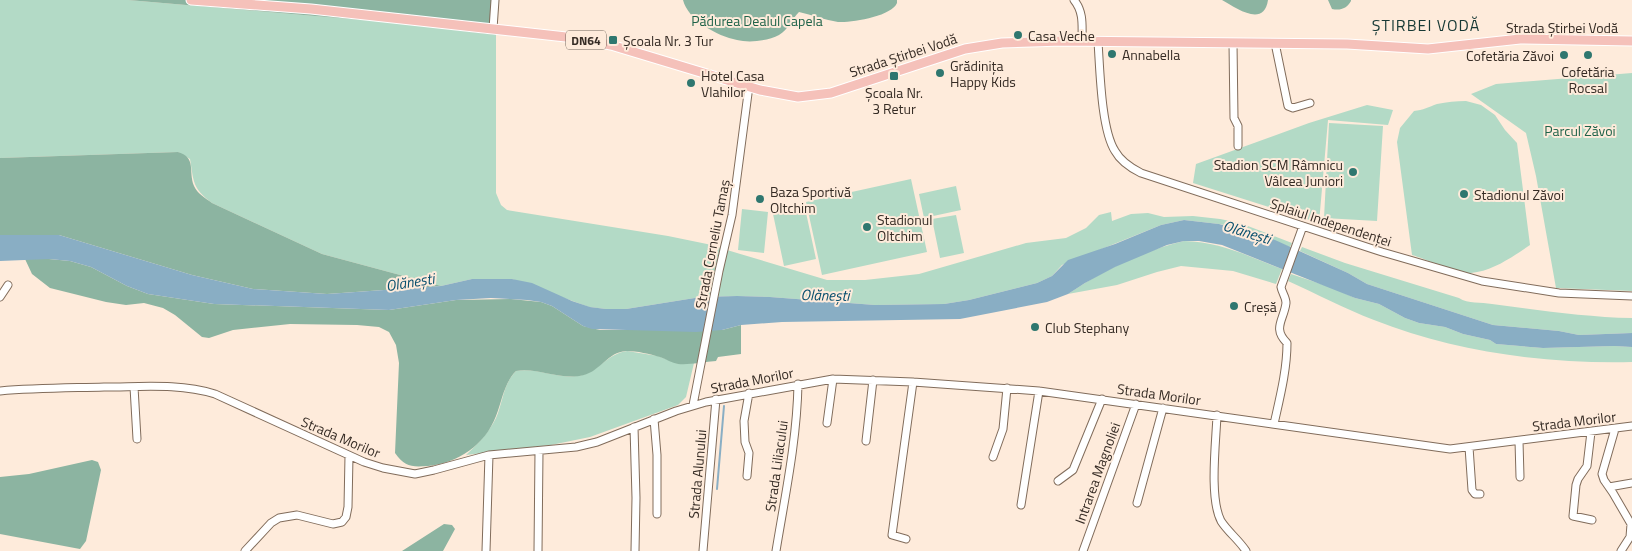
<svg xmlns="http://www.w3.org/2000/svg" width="1632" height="551" font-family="'Titillium Web',sans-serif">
	<rect width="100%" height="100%" fill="#feebdb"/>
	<path fill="#b3dac6" d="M0 0H128L385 22 496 35V193L501 205 507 210 668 236 707 244 827 280H865L919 274 1026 243 1066 238 1086 228 1099 215 1111 212 1112 221 1131 214 1148 213 1164 217 1193 216 1220 219 1240 223 1292 243 1290 247 1238 228 1219 224 1184 220 1161 225 1062 265 1052 276 1037 283 969 300 944 304 875 305 770 297 737 296 701 297 626 309H606L589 307 512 279H472L441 286 322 254 212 203C192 188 194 182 190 159L178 152 0 158Z
		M1632 73V291L1556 288 1536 176 1526 133 1471 94 1496 84Z
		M1466 101 1481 105 1495 115 1505 130 1517 143 1530 245C1512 257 1493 271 1471 273 1458 274 1426 259 1412 255L1397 142 1400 128 1414 111C1423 110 1429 107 1437 104 1447 102 1456 101 1466 101Z
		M1367 105 1393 110 1388 125 1328 120 1319 223 1193 183 1196 164 1309 123Z
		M1329 123 1383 126 1377 221 1324 218Z
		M911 179 927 252 822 275 806 202Z
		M956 186 961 210 924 218 919 194Z
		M805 208 816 259 784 266 773 214Z
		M742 209 768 212 764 253 738 250Z
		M956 215 964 253 940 258 932 219Z
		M1184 241C1222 242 1247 256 1282 269L1276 284 1233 271 1181 266 1157 272 1117 285 1068 294C1103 270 1143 251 1184 241Z
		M1302 247 1345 263 1459 298C1468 304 1481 302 1492 304 1539 310 1585 317 1632 318V333L1579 335 1559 331 1493 325 1367 284 1348 273 1300 251Z
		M1291 274 1333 288 1355 298 1379 304 1405 318 1419 323 1445 327 1463 334 1490 340 1496 344 1543 348 1614 346 1632 347V362C1546 364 1455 352 1374 320 1345 309 1317 294 1288 281Z
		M627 351 658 356 679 364 694 363 686 397 678 405 590 437 551 445 466 455C478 444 489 432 496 418 503 402 503 384 516 371 537 367 557 379 578 376 598 373 606 354 627 351Z"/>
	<path fill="#8cb4a1" d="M128 0H499L496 35 385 22Z
		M683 0H897V3C892 16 852 23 838 22 825 20 812 15 799 12 792 19 788 30 779 35 768 41 749 43 737 40 717 36 688 20 683 0Z
		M1222 0H1268C1264 28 1236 8 1222 0Z
		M1328 0H1351V1C1347 8 1341 11 1332 9Z
		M178 152C197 158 188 171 194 186 197 193 205 198 212 203L322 254 441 286 327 294 253 289 192 275 59 235H0V158Z
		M25 259H49L70 261 91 267 127 286 148 294 214 304 389 310 456 300 511 299 541 302 552 306 583 326 600 330H722L741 325V354L718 357 716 361C704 362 690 365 678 364 672 363 666 359 660 357 650 354 637 351 626 351 608 352 600 371 584 375 560 381 538 367 516 371 504 383 502 401 496 416 485 445 458 463 428 466 411 467 405 467 395 453L399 363 396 345 389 332 379 327 357 325 290 324 233 330 209 338 202 337 175 315 163 308 144 303 126 305 106 302 50 288 32 274Z
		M92 460 98 462 101 470 86 541 80 549 0 534V477L29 474Z
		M444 524 452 525 455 529 443 551H402Z"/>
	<path fill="#89aec4" d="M1184 220 1219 224 1275 240 1348 273 1367 284 1493 325 1559 331 1579 335 1632 333V347L1614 346 1543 348 1496 344 1490 340 1463 334 1445 327 1419 323 1405 318 1379 304 1355 298 1222 245 1199 241H1184L1167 245 1115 267 1085 283 1068 294 1047 302 960 319 782 322 741 325 722 330 696 332 592 329 583 326 552 306 541 302 527 300 491 298 456 300 389 310 214 304 148 294 127 286 91 267 70 261 49 259 0 261V235H59L192 275 253 289 327 294 441 286 472 279H512L532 283 572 301 590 307 606 309H626L701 297 737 296 770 297 875 305 944 304 969 300 1037 283 1052 276 1068 260 1115 244 1161 225Z"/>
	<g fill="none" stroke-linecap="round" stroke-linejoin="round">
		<path stroke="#89aec4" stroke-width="2" d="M717 489 724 406"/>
		<g stroke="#816c5b" stroke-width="9">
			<path id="minor" d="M1074 0C1084 12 1082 26 1082 41
				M493 29 495 0
				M1098 42C1100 69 1101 129 1115 151 1121 162 1131 168 1141 173L1382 252 1482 281 1559 293 1632 296
				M1233 43 1234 118 1238 126V146
				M1275 43 1288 106 1293 108 1310 103
				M0 297 8 285
				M134 387 137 439
				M0 391C34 388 69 388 104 387 141 387 179 383 215 394L364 462 383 468 415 474 434 470 489 455 576 447 597 442 676 411 706 402 833 379 913 382 1039 391 1450 449 1632 426
				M693 405 719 271 732 215 749 86
				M1217 415C1216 442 1209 498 1221 521 1228 532 1239 540 1246 551
				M654 419 657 455V514
				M827 423 833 379
				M1274 424C1280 397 1287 370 1287 343 1272 328 1284 320 1286 303 1286 297 1282 293 1281 287L1303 226
				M634 427 636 498 635 551
				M1615 429 1602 474 1604 480 1613 493 1631 524 1630 537 1621 551
				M1591 432 1587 466 1578 479 1576 485 1573 516 1592 520
				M866 441 873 380
				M1519 441 1520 477
				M1469 447 1472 490 1475 494H1480
				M993 457 1003 429 1007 388
				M747 476 749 453 745 442 744 421 749 393
				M1058 481 1073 470 1102 399
				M1609 487 1632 483
				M1137 503 1163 408
				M1021 505 1039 391
				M906 539 892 535 913 382
				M245 551 271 523 279 518 297 515 333 524 342 522 346 517 348 507 349 456
				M486 551 489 455
				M538 551 539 452
				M703 551 716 399
				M776 551C785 496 797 440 798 384
				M1083 551 1136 404"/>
		</g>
		<g stroke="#fff" stroke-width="11">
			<path id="major" d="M191 0 311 9 575 38 611 45 760 90 798 97 831 93 965 49 1002 43 1062 41 1347 44 1428 49 1520 39 1632 41"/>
		</g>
		<use href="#minor" stroke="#fff" stroke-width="7"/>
		<use href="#major" stroke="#f5c1ba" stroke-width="9"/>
	</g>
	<g fill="#2f776f" stroke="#feebdb" stroke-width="2">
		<circle cx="1018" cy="35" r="5"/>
		<rect x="608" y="35" width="10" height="10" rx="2.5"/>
		<circle cx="1112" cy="54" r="5"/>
		<circle cx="1564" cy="55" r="5"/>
		<circle cx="1588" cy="55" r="5"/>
		<circle cx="940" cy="73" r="5"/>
		<rect x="889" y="71" width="10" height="10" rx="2.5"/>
		<circle cx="691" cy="83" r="5"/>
		<circle cx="1353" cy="172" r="5"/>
		<circle cx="1464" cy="194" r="5"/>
		<circle cx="760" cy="199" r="5"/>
		<circle cx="867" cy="227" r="5"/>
		<circle cx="1234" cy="306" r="5"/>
		<circle cx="1035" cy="327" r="5"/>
	</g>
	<g text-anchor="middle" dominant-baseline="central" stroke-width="4" stroke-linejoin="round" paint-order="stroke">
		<rect fill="#feebdb" stroke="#71655b" stroke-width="1" x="566" y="30.5" width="40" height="19" rx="4"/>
		<g font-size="12" font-weight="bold" fill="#352b24">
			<text x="586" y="40">DN64</text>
		</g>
		<g font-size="14" fill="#1f6349" stroke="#feebdb">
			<text x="757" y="20">Pădurea Dealul Capela</text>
			<text x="1580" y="130">Parcul Zăvoi</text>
		</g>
		<g font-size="14" fill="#352b24" stroke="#feebdb">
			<text x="1562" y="27">Strada Știrbei Vodă</text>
			<text transform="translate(903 55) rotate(-18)">Strada Știrbei Vodă</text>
			<text transform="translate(1331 222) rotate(18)">Splaiul Independenței</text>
			<text transform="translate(712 244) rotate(-79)">Strada Corneliu Tamaș</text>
			<text transform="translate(752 380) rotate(-11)">Strada Morilor</text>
			<text transform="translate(1159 394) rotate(8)">Strada Morilor</text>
			<text transform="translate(1574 421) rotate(-7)">Strada Morilor</text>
			<text transform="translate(341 437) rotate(23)">Strada Morilor</text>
			<text transform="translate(776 466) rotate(-82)">Strada Liliacului</text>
			<text transform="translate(1097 473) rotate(-70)">Intrarea Magnoliei</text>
			<text transform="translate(697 474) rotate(-85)">Strada Alunului</text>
		</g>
		<g font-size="14" fill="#352b24" stroke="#feebdb" text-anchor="start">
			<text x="1028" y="35">Casa Veche</text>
			<text x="623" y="40">Școala Nr. 3 Tur</text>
			<text x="1122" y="54">Annabella</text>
			<text x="1554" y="55" text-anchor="end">Cofetăria Zăvoi</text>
			<text x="950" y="65">Grădinița<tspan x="950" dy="16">Happy Kids</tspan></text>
			<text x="1588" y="71" text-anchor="middle">Cofetăria<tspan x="1588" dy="16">Rocsal</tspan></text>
			<text x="701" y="75">Hotel Casa<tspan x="701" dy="16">Vlahilor</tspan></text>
			<text x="894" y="92" text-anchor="middle">Școala Nr.<tspan x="894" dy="16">3 Retur</tspan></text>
			<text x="1343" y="164" text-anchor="end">Stadion SCM Râmnicu<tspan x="1343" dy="16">Vâlcea Juniori</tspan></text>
			<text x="770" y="191">Baza Sportivă<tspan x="770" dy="16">Oltchim</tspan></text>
			<text x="1474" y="194">Stadionul Zăvoi</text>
			<text x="877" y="219">Stadionul<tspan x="877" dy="16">Oltchim</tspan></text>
			<text x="1244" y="306">Creșă</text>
			<text x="1045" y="327">Club Stephany</text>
		</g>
		<g font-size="15" font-style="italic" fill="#064e6d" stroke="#feebdb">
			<text transform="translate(1247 232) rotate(17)">Olănești</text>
			<text transform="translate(410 282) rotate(-9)">Olănești</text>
			<text transform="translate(825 295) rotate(1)">Olănești</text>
		</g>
		<g font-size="16" letter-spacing="1" fill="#173935" stroke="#feebdb">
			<text x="1426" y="25">ȘTIRBEI VODĂ</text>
		</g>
	</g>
</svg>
